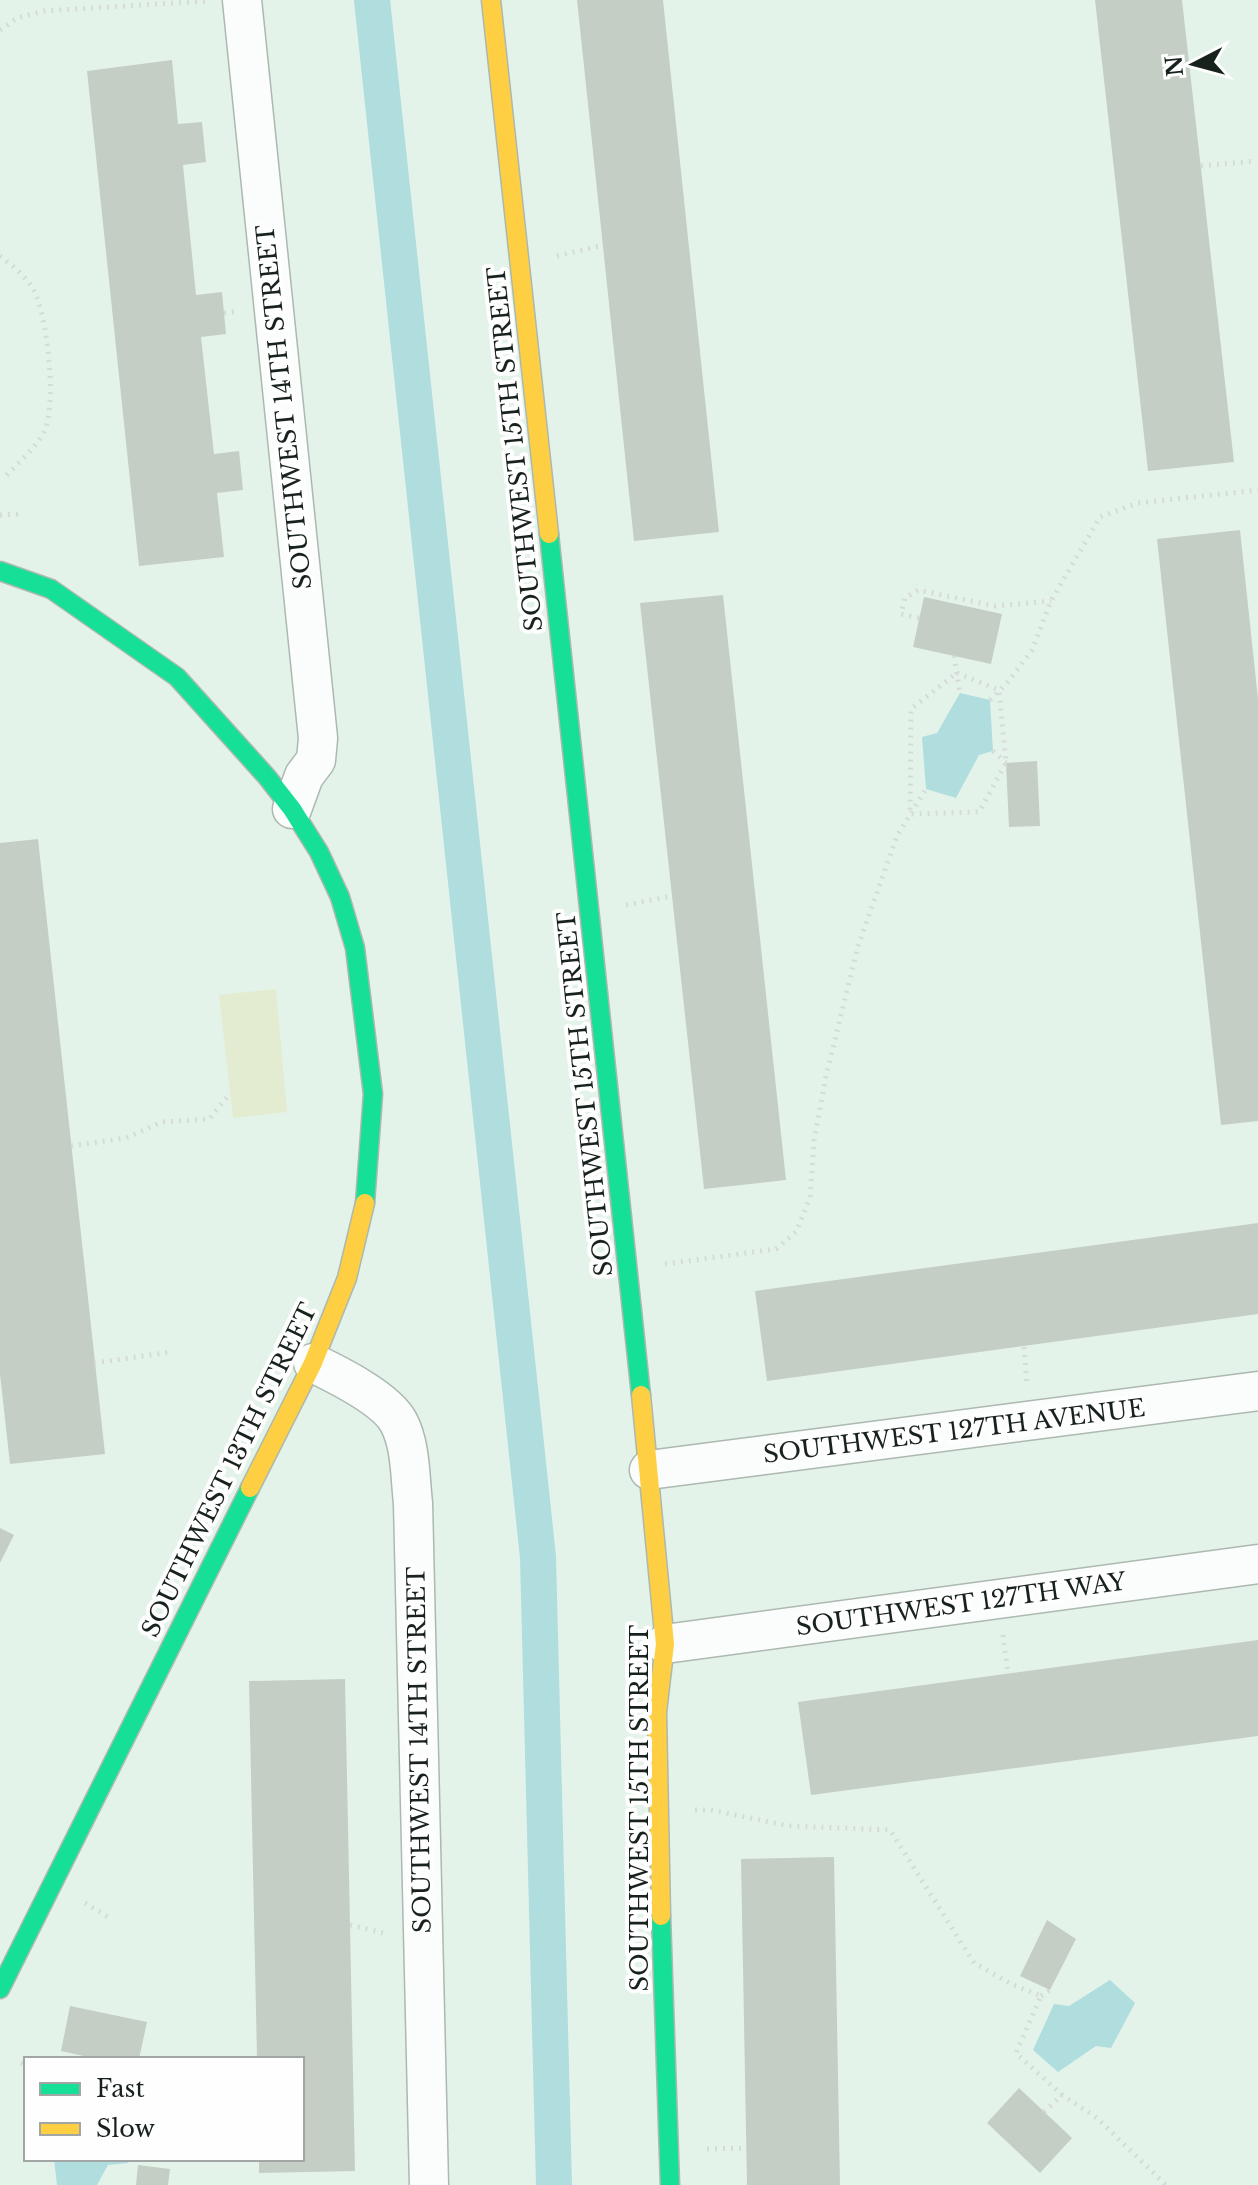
<svg xmlns="http://www.w3.org/2000/svg" width="1258" height="2185" font-family="'Libre Baskerville',serif">
	<rect width="100%" height="100%" fill="#e4f3e9"/>
	<path fill="#e3ebd1" d="M276 989 287 1112 233 1118 219 995Z"/>
	<path fill="#b0ddde" d="M960 693 990 700 993 751 979 755 956 798 926 789 922 737 937 733Z
		M1110 1980 1135 2003 1111 2048 1096 2046 1058 2072 1033 2050 1054 2004 1069 2006Z
		M54 2159H127L128 2163 108 2165 97 2185H57Z"/>
	<g fill="none" stroke-linecap="round" stroke-linejoin="round">
		<path stroke="#b0ddde" stroke-width="36" d="M372 0 538 1557 554 2185"/>
	</g>
	<path fill="#c5cec5" d="M577 0H663L719 532 634 541Z
		M1095 0H1182L1234 462 1148 471Z
		M172 60 178 124 202 122 206 162 183 165 196 295 222 292 226 334 201 337 214 454 239 451 243 490 217 493 224 557 139 566 87 71Z
		M1240 530 1258 699V1121L1221 1125 1157 539Z
		M723 595 786 1180 704 1189 640 603Z
		M924 597 1002 614 991 664 913 647Z
		M1037 761 1040 826 1009 827 1006 763Z
		M38 839 105 1454 10 1464 0 1374V843Z
		M1258 1223V1314L767 1381 755 1291Z
		M0 1528 14 1535 0 1563Z
		M1258 1640V1736L811 1795 798 1702Z
		M345 1679 355 2171 259 2173V2159H302V2059H257L249 1681Z
		M834 1857 840 2185H747L741 1859Z
		M1047 1920 1076 1939 1050 1990 1020 1976Z
		M70 2006 147 2022 139 2059H97L61 2051Z
		M1019 2088 1072 2138 1040 2173 987 2123Z
		M138 2165 170 2169 168 2185H136Z"/>
	<g fill="none" stroke-linecap="round" stroke-linejoin="round">
		<g stroke="#acb8b0" stroke-width="41">
			<path id="street" d="M242 0 318 738 316 760 304 776 292 809
				M313 1363C336 1374 387 1399 399 1423 411 1446 410 1478 413 1503L429 2185
				M649 1470 1258 1391
				M665 1644 1258 1564"/>
		</g>
		<g stroke="#acb8b0" stroke-width="21">
			<path id="fast" d="M549 534 641 1395
				M0 571 51 589 177 677 267 777 292 809 319 852 340 897 355 948 373 1094 365 1203
				M661 1916 670 2185
				M0 1989 250 1488"/>
		</g>
		<g stroke="#acb8b0" stroke-width="21">
			<path id="slow" d="M491 0 549 534
				M641 1395 665 1644 657 1712 661 1916
				M250 1488 313 1363 347 1278 365 1203"/>
		</g>
		<path stroke="#d6dad8" stroke-width="5" stroke-dasharray="2 6" stroke-linecap="butt" d="M0 30 17 18 44 11 208 1
			M1201 166 1255 161
			M0 256C13 266 27 277 34 291 48 318 57 405 44 432 35 449 16 465 3 479
			M557 256 603 245
			M224 313 239 311
			M0 515 19 514
			M919 618 901 614 905 598 918 590 995 606 1051 601
			M954 656 960 693
			M957 673 999 690 1006 763 979 812 910 814 911 709Z
			M990 700 1009 681 1032 650 1051 601 1100 517 1138 503 1258 490
			M993 751 1006 763
			M626 905 672 896
			M71 1146 126 1138 162 1122 209 1119 229 1095
			M665 1264 776 1249 796 1232 810 1198 814 1141 826 1076 858 946 897 836 926 789
			M1024 1347 1027 1385
			M94 1363 171 1352
			M1003 1635 1008 1674
			M695 1810H711L789 1826 890 1830 974 1963 1013 1985 1041 1996 1016 2053 1062 2095
			M85 1903 108 1917
			M350 1925 388 1934
			M1041 1996 1050 1990
			M81 2059 82 2056
			M21 2063 26 2065
			M1044 2112 1062 2095 1097 2118 1166 2185
			M707 2149 746 2148
			M150 2159 151 2166"/>
		<use href="#street" stroke="#fbfdfc" stroke-width="38"/>
		<use href="#fast" stroke="#16e098" stroke-width="18"/>
		<use href="#slow" stroke="#ffcf43" stroke-width="18"/>
	</g>
	<g text-anchor="middle" dominant-baseline="central" stroke-width="8" stroke-linejoin="round" paint-order="stroke">
		<g font-size="24" fill="#18221c" stroke="#fefefe">
			<text transform="translate(284 407) rotate(-96)">SOUTHWEST 14TH STREET</text>
			<text transform="translate(515 449) rotate(-96)">SOUTHWEST 15TH STREET</text>
			<text transform="translate(585 1094) rotate(-96)">SOUTHWEST 15TH STREET</text>
			<text transform="translate(954 1431) rotate(-7)">SOUTHWEST 127TH AVENUE</text>
			<text transform="translate(229 1470) rotate(-64)">SOUTHWEST 13TH STREET</text>
			<text transform="translate(961 1604) rotate(-8)">SOUTHWEST 127TH WAY</text>
			<text transform="translate(419 1750) rotate(-91)">SOUTHWEST 14TH STREET</text>
			<text transform="translate(639 1808) rotate(-90)">SOUTHWEST 15TH STREET</text>
		</g>
	</g>
	<rect x="24" y="2057" width="280" height="104" fill="#fefefe" stroke="#a2a6a4" stroke-width="2"/>
	<rect x="40" y="2083" width="40" height="12" fill="#16e098" stroke="#a2a6a4" stroke-width="2"/>
	<text x="96" y="2097" font-size="24" fill="#18221c">Fast</text>
	<rect x="40" y="2123" width="40" height="12" fill="#ffcf43" stroke="#a2a6a4" stroke-width="2"/>
	<text x="96" y="2137" font-size="24" fill="#18221c">Slow</text>
	<g transform="translate(1194 64) rotate(264)" stroke="#fefefe" stroke-width="6" paint-order="stroke">
	<path d="M0-6L14 30L0 20L-14 30Z" fill="#18221c"/>
	<text y="-12" font-size="22" font-weight="bold" text-anchor="middle" fill="#18221c">N</text>
	</g>
</svg>
